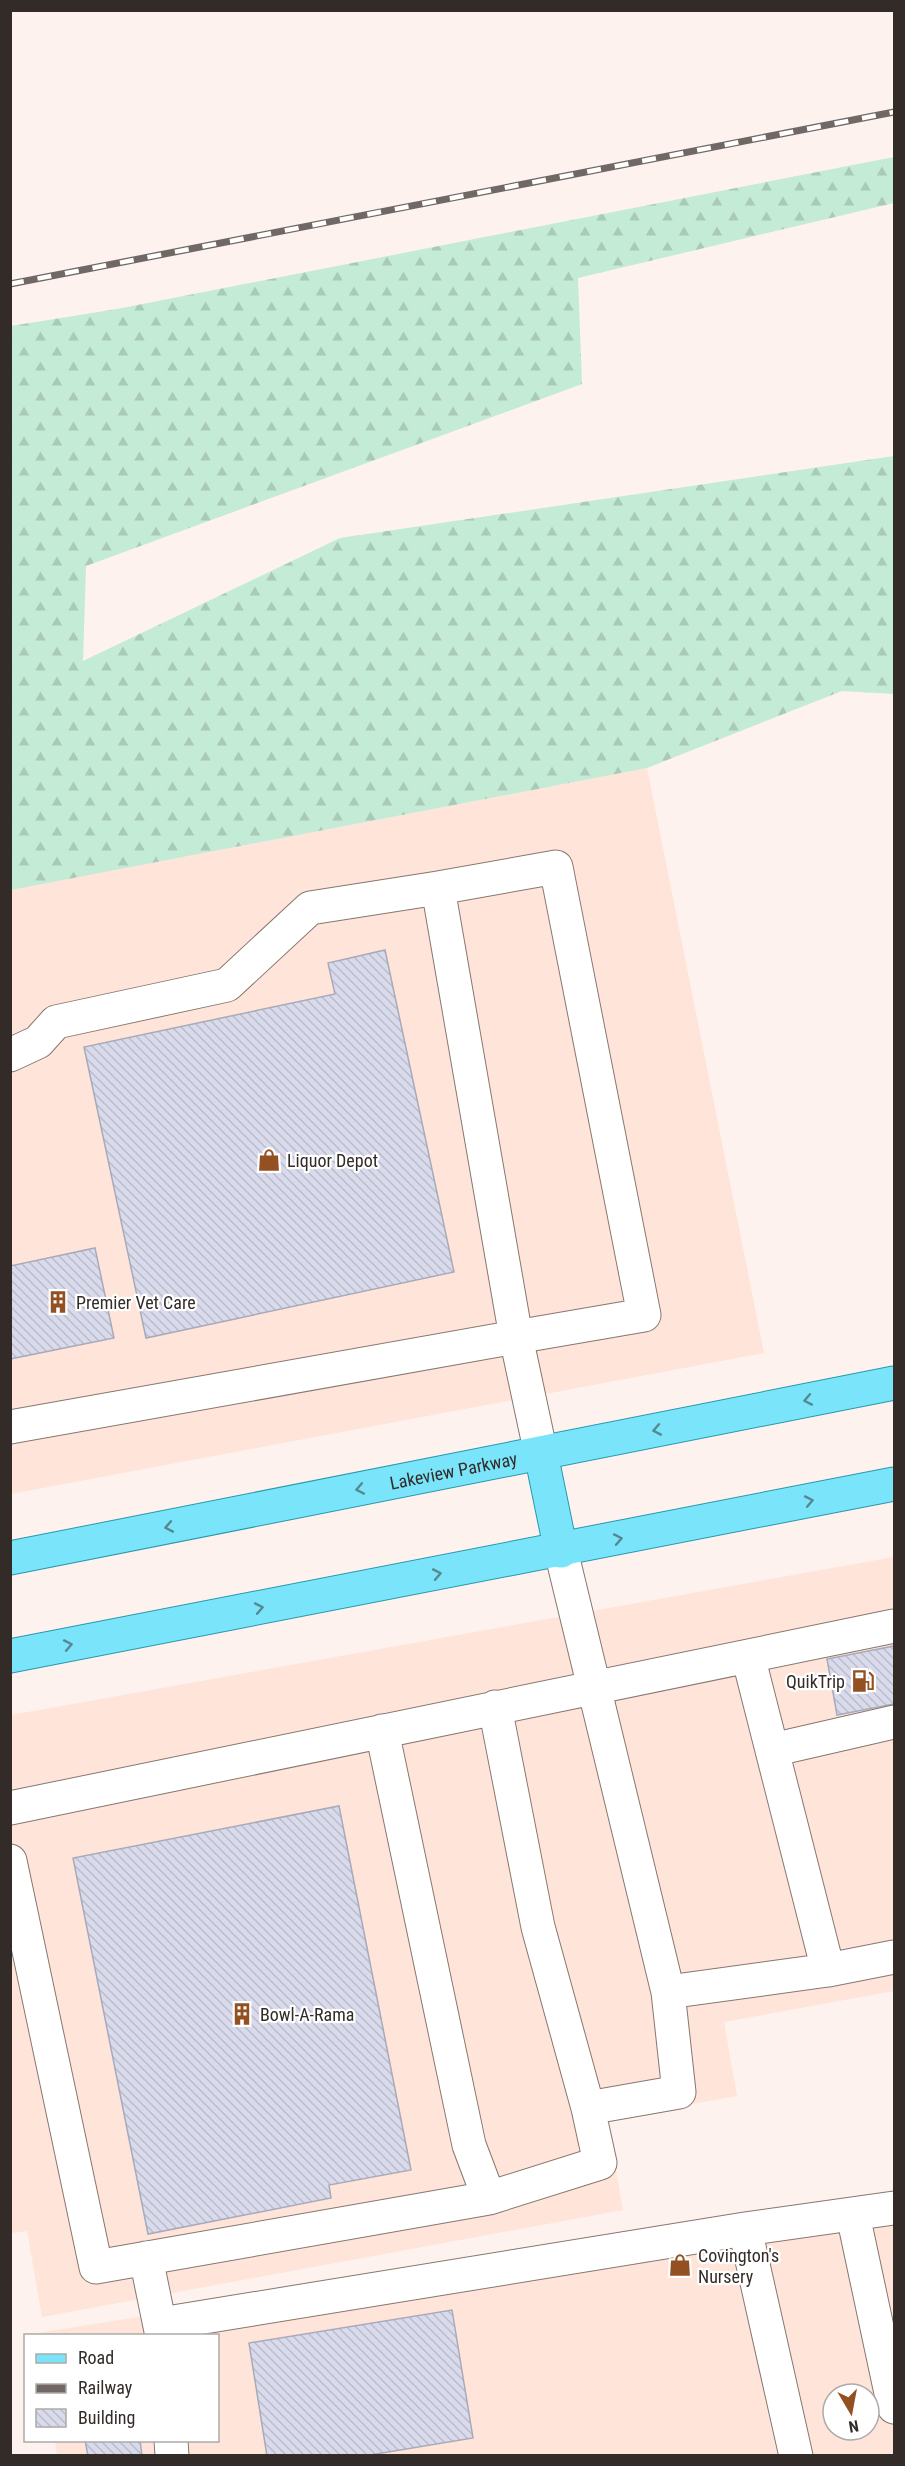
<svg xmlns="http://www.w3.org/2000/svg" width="905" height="2466" font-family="'Roboto Condensed',sans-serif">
	<defs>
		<pattern id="forest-firs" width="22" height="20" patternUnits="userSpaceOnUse" patternTransform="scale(1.5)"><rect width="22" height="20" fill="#c4ebd5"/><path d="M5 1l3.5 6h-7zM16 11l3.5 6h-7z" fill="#a9cab7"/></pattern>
		<pattern id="building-back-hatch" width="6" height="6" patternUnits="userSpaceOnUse" patternTransform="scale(1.5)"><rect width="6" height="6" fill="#d9dbec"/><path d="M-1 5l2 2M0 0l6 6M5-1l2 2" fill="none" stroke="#bbbcca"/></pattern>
	</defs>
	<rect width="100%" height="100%" fill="#fdf2ed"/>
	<path fill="#ffe4d9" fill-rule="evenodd" d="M647 768 764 1353 11 1494V890Z
		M894 1557V1991L724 2022 737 2096 607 2119 623 2210 42 2317 27 2231 11 2233V1715Z
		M894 2196V2455H57L55 2441 218 2440V2336H38V2333ZM833 2394H869V2430H833Z"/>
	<path fill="url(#forest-firs)" d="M894 157V203L578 278 582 384 86 566 83 661 340 538 894 456V694L842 691 647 768 11 890V326L117 309Z"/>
	<path fill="url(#building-back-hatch)" stroke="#a8aaba" stroke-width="1.5" d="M385 950 454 1272 146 1338 84 1047 335 994 328 963Z
		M95 1248 114 1338 10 1359V1266Z
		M894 1646V1704L837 1715 827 1659Z
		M339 1806 411 2170 329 2185 331 2198 148 2234 73 1858Z
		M452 2310 473 2438 364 2456H267L249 2343Z
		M85 2440H140L142 2456H88Z"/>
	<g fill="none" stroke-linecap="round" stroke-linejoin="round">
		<g stroke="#877770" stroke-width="35">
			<path id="minor" d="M10 1055 38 1042 56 1022 227 985 310 908 438 888 516 1337 644 1315 556 867 438 888
				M10 1427 516 1337 541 1454
				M561 1551 668 1992
				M748 1656 828 1970
				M495 1707 538 1927 588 2108
				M382 1731 469 2145 489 2198
				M772 1750 894 1722
				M10 1808 894 1626
				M10 1861 96 2267 489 2198 600 2163 588 2108 679 2092 668 1992 828 1970 894 1957
				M853 2215 894 2407
				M745 2229 796 2456
				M146 2258 162 2336
				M161 2324 745 2229 894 2208
				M171 2440 172 2456"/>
		</g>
		<g stroke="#2898ae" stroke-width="35">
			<g id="major">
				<path d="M541 1454 561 1551"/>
				<path id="s1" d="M10 1558 894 1383"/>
				<path d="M10 1656 894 1484"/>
			</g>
		</g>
		<use href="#minor" stroke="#fff" stroke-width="33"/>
		<use href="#major" stroke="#7ae5fa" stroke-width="33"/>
		<g stroke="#716865" stroke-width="7">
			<path id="rail" d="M10 284 894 112"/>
		</g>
		<use href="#rail" stroke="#fff" stroke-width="4.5" stroke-dasharray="14" stroke-linecap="butt"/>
	</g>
	<defs><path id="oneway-chevron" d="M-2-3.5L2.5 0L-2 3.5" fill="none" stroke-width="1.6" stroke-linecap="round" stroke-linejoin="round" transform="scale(1.5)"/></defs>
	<g stroke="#568891">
		<use href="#oneway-chevron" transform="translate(808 1400) rotate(169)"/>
		<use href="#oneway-chevron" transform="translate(657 1430) rotate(169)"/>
		<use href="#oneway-chevron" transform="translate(360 1489) rotate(169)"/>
		<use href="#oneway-chevron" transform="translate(809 1501) rotate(-11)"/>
		<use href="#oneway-chevron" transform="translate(169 1527) rotate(169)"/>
		<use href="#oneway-chevron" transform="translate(618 1539) rotate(-11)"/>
		<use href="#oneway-chevron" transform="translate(437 1574) rotate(-11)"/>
		<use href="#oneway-chevron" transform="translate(259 1608) rotate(-11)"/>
		<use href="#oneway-chevron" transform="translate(68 1645) rotate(-11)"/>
	</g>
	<defs>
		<g id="shop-bare" transform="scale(1.8)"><path d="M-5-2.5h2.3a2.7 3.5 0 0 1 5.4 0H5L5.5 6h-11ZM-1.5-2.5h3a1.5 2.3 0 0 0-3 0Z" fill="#935021" stroke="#fff" stroke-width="2.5" paint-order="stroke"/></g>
		<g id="building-bare" transform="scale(1.8)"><path d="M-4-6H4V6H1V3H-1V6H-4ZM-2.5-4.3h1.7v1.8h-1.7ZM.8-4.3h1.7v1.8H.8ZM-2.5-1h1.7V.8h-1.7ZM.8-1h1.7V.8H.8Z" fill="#935021" stroke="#fff" stroke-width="2.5" paint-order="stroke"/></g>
		<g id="fuel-bare" transform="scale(1.8)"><path d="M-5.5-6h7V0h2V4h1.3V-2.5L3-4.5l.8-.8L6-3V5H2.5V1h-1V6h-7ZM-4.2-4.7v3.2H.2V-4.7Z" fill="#935021" stroke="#fff" stroke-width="2.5" paint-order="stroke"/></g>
	</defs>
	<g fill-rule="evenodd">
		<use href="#shop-bare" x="269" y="1160"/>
		<use href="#building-bare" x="58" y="1302"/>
		<use href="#fuel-bare" x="863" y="1681"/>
		<use href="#building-bare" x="242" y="2014"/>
		<use href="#shop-bare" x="680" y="2265"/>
	</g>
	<g text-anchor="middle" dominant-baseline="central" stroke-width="4.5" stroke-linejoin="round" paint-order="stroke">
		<g font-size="18" fill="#322b28" stroke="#fff" text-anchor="start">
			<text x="287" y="1160">Liquor Depot</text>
			<text x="76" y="1302">Premier Vet Care</text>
			<text x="845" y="1681" text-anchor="end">QuikTrip</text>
			<text x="260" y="2014">Bowl-A-Rama</text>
			<text x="698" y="2255">Covington's<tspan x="698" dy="21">Nursery</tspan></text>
		</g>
		<g font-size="18" fill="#322b28" stroke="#fff">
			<text stroke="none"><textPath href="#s1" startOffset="452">Lakeview Parkway</textPath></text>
		</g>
	</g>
	<rect width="905" height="2466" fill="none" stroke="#322b28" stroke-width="24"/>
	<rect x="24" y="2334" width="195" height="108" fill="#ffffff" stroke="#adaaa9" stroke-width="1.5"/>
	<rect x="36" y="2354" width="30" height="9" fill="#7ae5fa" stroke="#adaaa9" stroke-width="1.5"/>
	<text x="78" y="2364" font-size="18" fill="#322b28">Road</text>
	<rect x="36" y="2384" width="30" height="9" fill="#716865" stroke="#adaaa9" stroke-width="1.5"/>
	<text x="78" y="2394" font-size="18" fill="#322b28">Railway</text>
	<rect x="36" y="2409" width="30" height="18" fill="url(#building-back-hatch)" stroke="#adaaa9" stroke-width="1.5"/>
	<text x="78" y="2424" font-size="18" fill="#322b28">Building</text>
	<g transform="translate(851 2412) rotate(170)"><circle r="28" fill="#ffffff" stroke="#adaaa9" stroke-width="1.5"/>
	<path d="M0-4.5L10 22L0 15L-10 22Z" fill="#935021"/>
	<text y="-9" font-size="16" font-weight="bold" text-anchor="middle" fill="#322b28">N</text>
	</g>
</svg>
